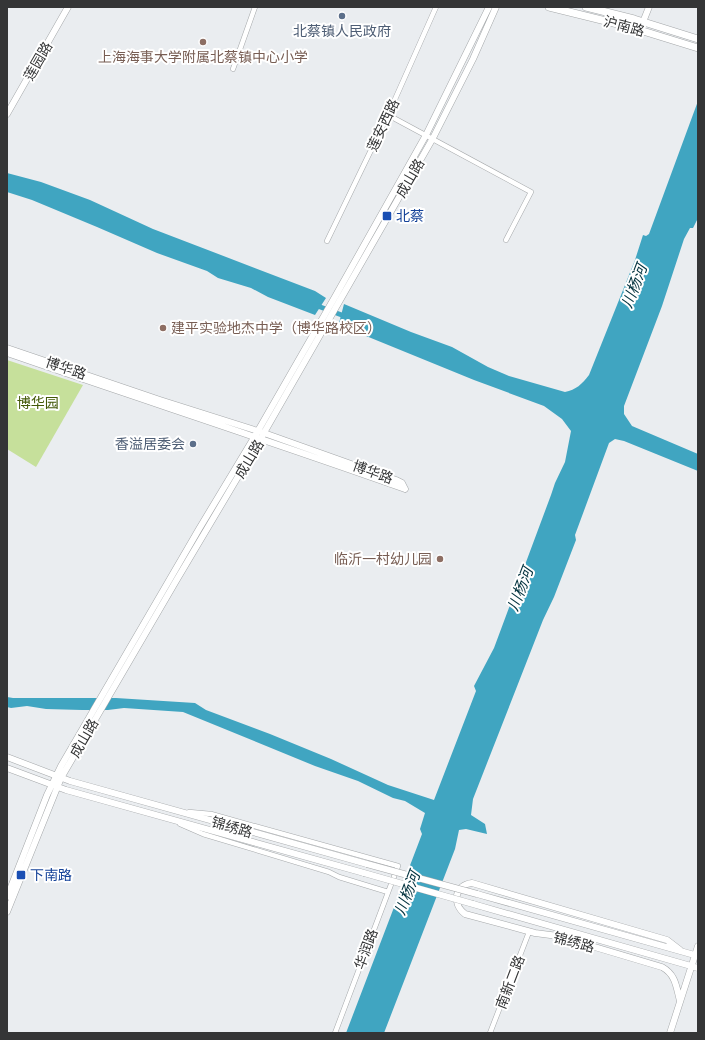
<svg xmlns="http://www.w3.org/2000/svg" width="705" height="1040" font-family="'Space Grotesk','Noto Sans SC',sans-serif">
	<rect width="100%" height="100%" fill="#eaedf0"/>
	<path fill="#c6e09b" d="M7 360 83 385 36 467 7 449Z"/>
	<path fill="#40a5c1" d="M698 101V218L693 228H690L684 239 662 306 624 406V414L632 426 698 454V471L624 441 615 439 609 443 575 535 576 540 554 597 543 620 473 799 471 815 485 824 487 834 466 829 459 830 455 849 384 1033H346L422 834 420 829 425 813 405 801 393 798 358 781 315 766 183 712 124 708 108 710H82L46 709 27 706 11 708 7 707V697L13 698H116L195 703 206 710 270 734 331 759 388 785 434 800 476 691 474 686 494 648 551 495 555 483 565 462 571 431 562 419 544 406 474 380 344 327 339 326V323L344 304 411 332 452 347 488 367 509 376 565 392C576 390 582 384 589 375L635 260 643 235 646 236 649 234Z
		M7 173 41 182 90 200 153 229 315 291 326 298 315 315 268 297 251 288 218 278 207 271 157 253 97 227 32 200 7 192Z"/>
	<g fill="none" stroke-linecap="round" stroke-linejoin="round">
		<path stroke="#40a5c1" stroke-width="5" d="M315 305 347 317"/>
		<g stroke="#a5a8aa" stroke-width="5.5">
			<path id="street" d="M233 69 255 7
				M388 115 531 192 506 240
				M327 241 388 115 436 7
				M189 812 211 814 398 866 335 1033
				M180 824 203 834 329 872 339 877 388 892
				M490 1033 529 932"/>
		</g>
		<g stroke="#a5a8aa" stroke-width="7">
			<path id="secondary" d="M643 22 649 7
				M7 114 68 7
				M7 348 160 400 264 433 396 480 402 483 405 489
				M7 353C140 399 273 442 405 489
				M7 757 70 781 367 864
				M7 768 66 790 364 873
				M477 894 698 956
				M7 897 47 795 61 766 199 529 255 436 336 295 426 135 489 7
				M473 904 698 968
				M7 912 61 778 176 581 261 438 433 138 473 59 496 7
				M680 950 667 940 472 883C454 885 452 904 465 914L535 933 558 936 662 967C676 975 676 986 680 1001
				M670 1033 698 946"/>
		</g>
		<g stroke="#a5a8aa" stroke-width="8">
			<path id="primary" d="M549 7 630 27 698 48
				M586 7 634 19 698 39"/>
		</g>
		<use href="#street" stroke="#fff" stroke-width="4.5"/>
		<use href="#secondary" stroke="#fff" stroke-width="6"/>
		<use href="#primary" stroke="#fff" stroke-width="7"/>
		<g stroke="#a5a8aa" stroke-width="7" stroke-linecap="butt">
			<path id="secondary-bridge" d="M367 864 477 894
				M364 873 473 904"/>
		</g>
		<use href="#secondary-bridge" stroke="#fff" stroke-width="6"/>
	</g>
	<g fill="#5c6f8a" stroke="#fff" stroke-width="1.5">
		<circle cx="342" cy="16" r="4"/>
		<circle cx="193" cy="444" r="4"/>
	</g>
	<g fill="#8d6e63" stroke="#fff" stroke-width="1.5">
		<circle cx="203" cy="42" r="4"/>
		<circle cx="163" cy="328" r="4"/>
		<circle cx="440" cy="559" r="4"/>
	</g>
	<g fill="#1a4fb4" stroke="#fff" stroke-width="1.5">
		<rect x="382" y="211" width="10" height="10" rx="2"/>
		<rect x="16" y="870" width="10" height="10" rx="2"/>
	</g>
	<g text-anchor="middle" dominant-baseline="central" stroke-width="4" stroke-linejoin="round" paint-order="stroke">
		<g font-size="14" fill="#343536" stroke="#fff">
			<text transform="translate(624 26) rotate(15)">沪南路</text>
			<text transform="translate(38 61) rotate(-60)">莲园路</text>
			<text transform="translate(383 125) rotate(-65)">莲安西路</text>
			<text transform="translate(410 178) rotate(-60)">成山路</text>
			<text transform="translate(66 368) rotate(19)">博华路</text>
			<text transform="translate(249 459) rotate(-59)">成山路</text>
			<text transform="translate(373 472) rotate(20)">博华路</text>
			<text transform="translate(84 738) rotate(-60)">成山路</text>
			<text transform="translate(232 827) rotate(16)">锦绣路</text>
			<text transform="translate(574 942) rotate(15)">锦绣路</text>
			<text transform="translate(366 949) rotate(-70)">华润路</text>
			<text transform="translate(510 982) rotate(-69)">南新二路</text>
		</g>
		<g font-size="14" fill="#4e5e75" stroke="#fff">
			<text x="342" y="31">北蔡镇人民政府</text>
			<text x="185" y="444" text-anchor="end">香溢居委会</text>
		</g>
		<g font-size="14" fill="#785e54" stroke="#fff">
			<text x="203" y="57">上海海事大学附属北蔡镇中心小学</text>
			<text x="171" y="328" text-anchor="start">建平实验地杰中学（博华路校区）</text>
			<text x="432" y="559" text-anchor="end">临沂一村幼儿园</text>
		</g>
		<g font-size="14" fill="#164399" stroke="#fff" text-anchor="start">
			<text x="396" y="216">北蔡</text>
			<text x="30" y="875">下南路</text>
		</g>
		<g font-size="14" fill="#435908" stroke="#fff">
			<text x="38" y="403">博华园</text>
		</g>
		<g font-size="15" font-style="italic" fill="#00313d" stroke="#fff">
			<text transform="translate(634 286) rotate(-69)">川杨河</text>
			<text transform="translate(520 589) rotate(-69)">川杨河</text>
			<text transform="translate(407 893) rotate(-69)">川杨河</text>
		</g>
	</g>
	<rect width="705" height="1040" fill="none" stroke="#343536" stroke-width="16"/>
</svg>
